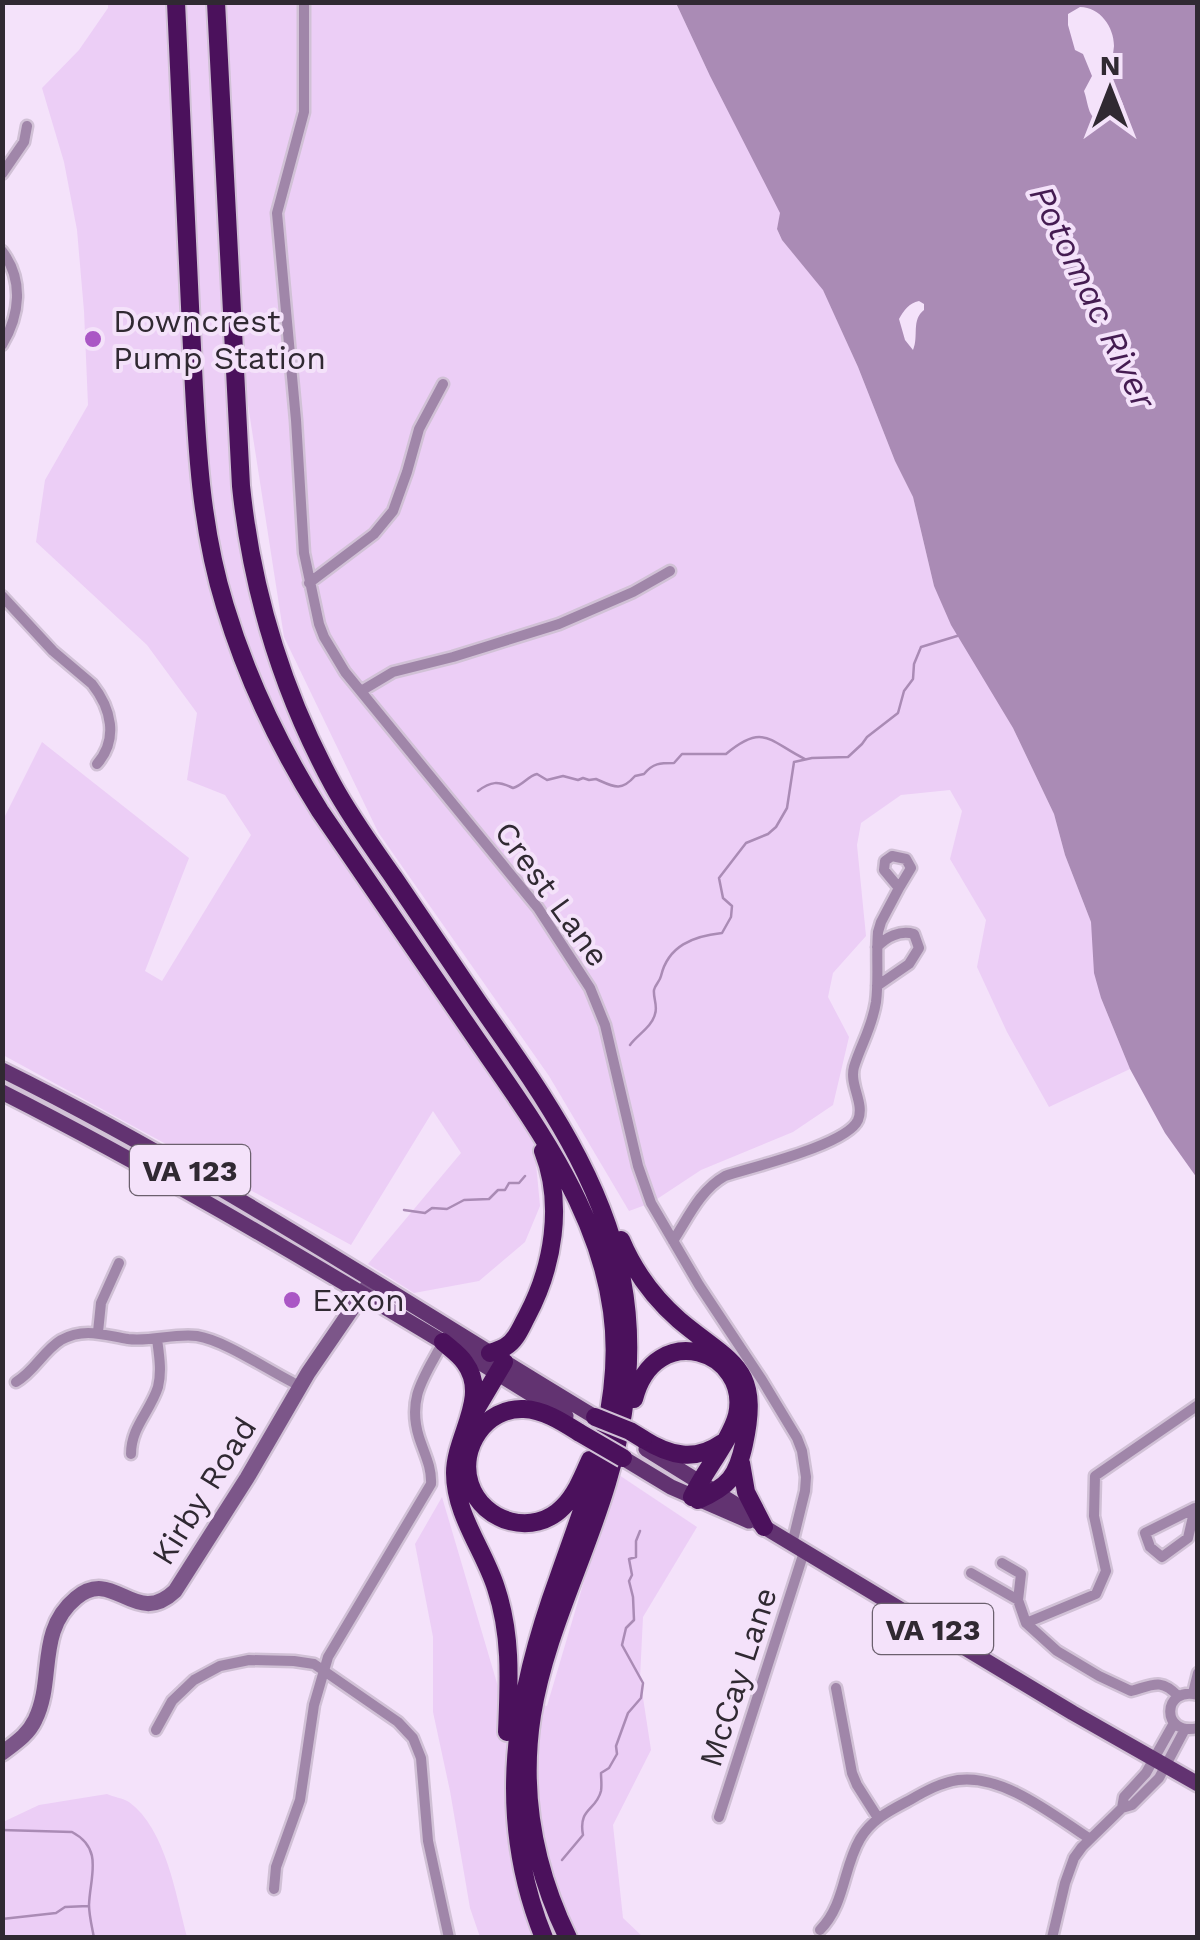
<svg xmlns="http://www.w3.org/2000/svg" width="1200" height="1940" font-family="'Work Sans',sans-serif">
	<rect width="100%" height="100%" fill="#f4e2fa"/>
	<path fill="#eccef6" d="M108 3H171L192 447 235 654 402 945 534 1142 540 1206 525 1242 479 1281 414 1293 368 1264 461 1153 433 1111 351 1245 3 1055 2 822 42 742 189 858 145 971 162 981 251 835 225 795 187 780 197 713 147 645 36 542 45 480 88 405 84 311 77 230 64 162 42 88 79 50 108 8Z
		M180 3H210L234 475 299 729 547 1113 585 1183 611 1249 594 1229 301 774 246 658 210 519Z
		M221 3H676L710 76 781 213 777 229 782 240 823 289 858 367 895 461 913 497 934 586 1013 728 1054 814 1065 855 1091 922 1101 998 1130 1069 1049 1107 1007 1032 977 967 986 920 950 859 962 811 950 790 901 795 861 823 857 845 866 936 833 973 828 997 849 1037 833 1105 793 1132 701 1170 651 1203 629 1211 549 1076 378 832 284 637 246 392Z
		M2 1076 165 1162 164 1170 3 1088Z
		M616 1473 697 1527 643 1617 640 1678 651 1750 613 1825 623 1918 643 1937H480L470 1908 450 1791 433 1712V1637L415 1544 442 1497 499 1690 547 1706Z
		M107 1794C113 1797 123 1798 129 1802 166 1829 176 1896 187 1937H3V1822L39 1805Z"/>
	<path fill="#aa8bb5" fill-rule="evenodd" d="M676 3H1197V1178L1165 1133 1130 1069 1101 998 1094 973 1091 922 1065 855 1054 814 1013 728 951 625 934 586 913 497 895 461 858 367 823 290 782 240 777 229 780 213 710 76ZM1080 7C1100 7 1114 27 1114 46 1113 58 1109 68 1112 80 1116 94 1126 102 1125 118L1117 104 1102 110 1105 123C1087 120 1089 105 1084 91L1092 76 1083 54 1075 50 1068 25V14ZM919 301 924 304V310C911 320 919 336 913 350L905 340 899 319C904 310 909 303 919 301Z"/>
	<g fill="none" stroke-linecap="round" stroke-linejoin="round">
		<path stroke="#aa8bb5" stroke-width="2.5" d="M478 791C491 781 498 781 513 788 523 785 528 776 537 774L547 780 563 776 578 780 583 778 589 780 596 779C614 787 621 792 635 776L644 774C653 763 660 763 674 763L682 754H726C764 722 770 742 805 759
			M630 1045C637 1035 652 1027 655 1014 658 1006 653 998 654 990 655 985 660 981 661 976 668 946 693 936 722 933L731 917 732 906 723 898 719 878 746 843 768 834 776 827 787 808 794 762 812 758 848 757 862 744 867 737 898 713 904 691 913 679 914 664 921 647 957 636
			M404 1210 425 1213 432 1208 447 1209 464 1200 489 1199 498 1190H505L509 1183H519L525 1176
			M2 1830 72 1832C104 1849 90 1876 89 1905 89 1915 92 1927 94 1938
			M562 1860 583 1835C578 1808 596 1811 601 1791 602 1785 601 1779 601 1773L609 1768 617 1754 616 1746 628 1713 641 1698 643 1683 622 1645 626 1628 634 1620 633 1597 629 1581 632 1575 629 1559 636 1557V1541L640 1531
			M2 1919 56 1913 65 1907 88 1906"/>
		<g stroke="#d1c1d6" stroke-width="15">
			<path id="minor" d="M304 2V112L277 213 296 420 304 553 319 624 324 637 345 672 538 908 590 988 605 1025 638 1166 651 1203 699 1285 762 1380 797 1438 802 1451 806 1477 805 1491 792 1544
				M2 174 24 142 27 126
				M2 251C24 280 20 315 2 345
				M309 583 374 534 393 511 407 472 419 429 443 384
				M2 596 53 651 92 684C111 708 119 739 97 764
				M361 691 393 672 453 657 559 624 633 592 670 571
				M892 856 906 859 911 868 899 888 884 870 885 861Z
				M877 947C886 937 900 930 914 934L919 948 909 964 877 986
				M673 1241C688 1218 700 1190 725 1176 752 1167 847 1145 858 1120 865 1103 849 1085 854 1067 861 1044 872 1028 876 1002 879 979 876 955 878 932L881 922 899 888
				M98 1332 101 1303 119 1263
				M16 1382C35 1371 43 1351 61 1340 84 1327 104 1335 128 1339 151 1342 174 1333 197 1336 227 1341 270 1372 300 1386
				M131 1454C131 1427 150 1412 158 1387 162 1371 159 1355 157 1339
				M1195 1508 1188 1538 1162 1557 1150 1547 1145 1533Z
				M1002 1563 1021 1574 1018 1600
				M971 1573 1018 1600 1026 1623 1057 1651 1099 1676 1131 1691C1153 1685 1161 1678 1178 1696
				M1026 1623 1096 1594 1106 1571 1094 1516 1095 1476 1198 1405
				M836 1688 852 1773 857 1785 878 1818
				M1193 1693 1198 1673
				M1198 1695C1162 1685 1160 1737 1198 1728
				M156 1730 172 1701 194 1680 220 1666 249 1660 294 1661 314 1664 398 1722 413 1738 421 1758 428 1841 449 1938
				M1122 1808 1124 1797 1146 1773 1174 1723
				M719 1817 804 1552
				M274 1889 276 1867 300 1800 314 1705 328 1657 431 1484C432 1467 424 1453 419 1437 406 1395 427 1374 445 1338
				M820 1930C845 1905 843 1868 860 1839 871 1820 889 1811 908 1801 924 1792 939 1783 958 1780 1003 1774 1053 1815 1090 1839
				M1052 1938 1065 1883 1074 1858 1082 1847 1122 1808 1132 1805 1159 1778 1185 1729"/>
		</g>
		<g stroke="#d1c1d6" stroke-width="20">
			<path id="secondary" d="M2 1753C15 1743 28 1735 35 1720 55 1680 36 1631 76 1598 114 1566 135 1629 175 1591L247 1478 308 1373 369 1284"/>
		</g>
		<g stroke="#d1c1d6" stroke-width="20">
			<path id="primary" d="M2 1070C208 1172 399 1299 595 1417
				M2 1092C154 1169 298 1255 443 1342L466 1354 566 1416
				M646 1449 738 1506 764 1527 1073 1713 1198 1784
				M623 1458 671 1487 749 1521"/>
		</g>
		<g stroke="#d1c1d6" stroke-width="22">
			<path id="motorway" d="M176 2C181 111 186 220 191 328 196 421 197 516 225 606 247 679 279 746 320 811 367 880 414 949 462 1018 523 1108 597 1200 612 1311 625 1404 589 1490 559 1576 515 1696 494 1815 544 1938
				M216 2 241 486C252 592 282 691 333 785 351 818 373 848 394 878 422 919 450 960 478 1002 538 1088 602 1175 622 1280 635 1348 627 1416 607 1483 584 1561 545 1634 532 1715 520 1792 534 1868 568 1938
				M621 1240C634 1271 654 1298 679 1320 731 1364 761 1365 744 1444 737 1477 729 1486 698 1500
				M443 1342C451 1349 460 1355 465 1363 490 1397 455 1436 455 1473 455 1515 484 1550 496 1588 512 1636 509 1683 507 1732
				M490 1353C495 1351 500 1350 505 1347 516 1341 521 1327 527 1316 553 1267 564 1204 543 1151
				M634 1399C655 1318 751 1351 737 1415 731 1439 703 1473 692 1497
				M475 1411 504 1362
				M580 1433C564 1423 545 1410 524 1409 486 1407 458 1448 470 1484 483 1523 534 1537 563 1507 576 1494 583 1476 590 1460
				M643 1439C670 1456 695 1462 722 1443
				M741 1463 746 1492 764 1527"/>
		</g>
		<use href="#minor" stroke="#a086a9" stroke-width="10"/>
		<use href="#secondary" stroke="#7c5689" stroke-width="15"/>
		<use href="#primary" stroke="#623371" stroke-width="15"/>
		<use href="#motorway" stroke="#4b115c" stroke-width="18"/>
		<g stroke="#d1c1d6" stroke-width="22" stroke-linecap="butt">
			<path id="motorway-bridge" d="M595 1417 630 1431 643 1439
				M580 1433 623 1458"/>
		</g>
		<use href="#motorway-bridge" stroke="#4b115c" stroke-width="18"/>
	</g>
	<g fill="#aa56c5" stroke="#f4e2fa" stroke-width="4">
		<circle cx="93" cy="339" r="10"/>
		<circle cx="292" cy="1300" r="10"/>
	</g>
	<g text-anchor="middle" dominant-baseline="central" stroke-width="8" stroke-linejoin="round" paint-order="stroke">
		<g fill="#f4e2fa" stroke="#6b606e" stroke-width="2.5">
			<rect x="130" y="1145" width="120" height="50" rx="8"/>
			<rect x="873" y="1604" width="120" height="50" rx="8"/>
		</g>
		<g font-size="30" font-weight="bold" fill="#302932">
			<text x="190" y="1170">VA 123</text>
			<text x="933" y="1629">VA 123</text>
		</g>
		<g font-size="32" fill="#302932" stroke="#f4e2fa" text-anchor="start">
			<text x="113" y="321">Downcrest<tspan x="113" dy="37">Pump Station</tspan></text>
			<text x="312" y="1300">Exxon</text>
		</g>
		<g font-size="32" fill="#302932" stroke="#f4e2fa">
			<text transform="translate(552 894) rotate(54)">Crest Lane</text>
			<text transform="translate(204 1491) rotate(-58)">Kirby Road</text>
			<text transform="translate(738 1677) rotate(-72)">McCay Lane</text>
		</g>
		<g font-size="35" font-style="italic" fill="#451c52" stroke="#f4e2fa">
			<text transform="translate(1093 297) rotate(64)">Potomac River</text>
		</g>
	</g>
	<rect width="1200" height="1940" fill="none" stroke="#302932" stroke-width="10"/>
	<g transform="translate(1110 90)" stroke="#f4e2fa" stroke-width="8" paint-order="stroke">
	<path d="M0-8L18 38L0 25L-18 38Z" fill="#302932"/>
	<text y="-15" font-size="28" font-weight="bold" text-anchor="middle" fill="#302932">N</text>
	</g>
</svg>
